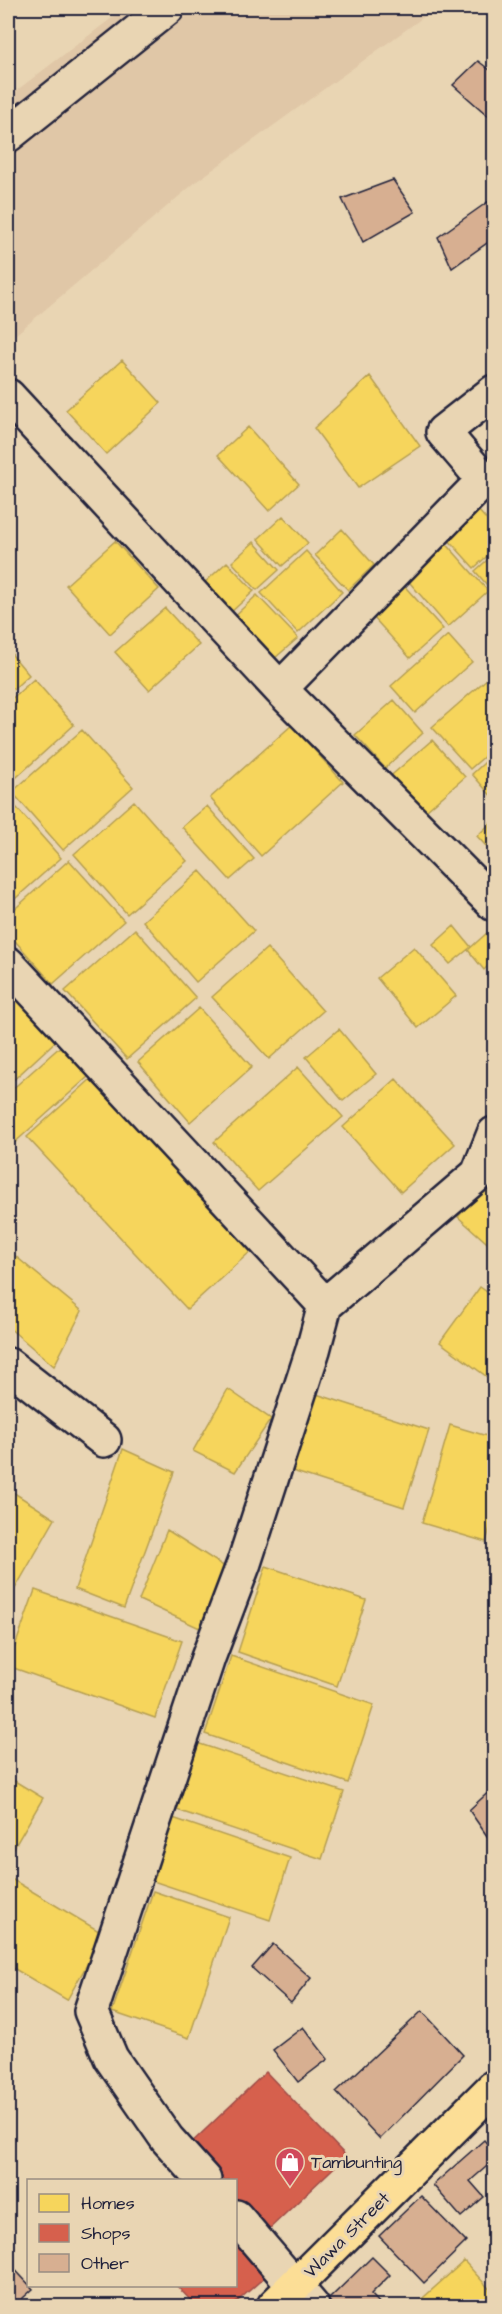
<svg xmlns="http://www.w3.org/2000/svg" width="502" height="2314" font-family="'Architects Daughter',sans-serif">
<rect width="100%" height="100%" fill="#e9d5b3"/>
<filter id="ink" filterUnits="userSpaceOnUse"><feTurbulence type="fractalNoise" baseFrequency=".0167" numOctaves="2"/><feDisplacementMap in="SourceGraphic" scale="12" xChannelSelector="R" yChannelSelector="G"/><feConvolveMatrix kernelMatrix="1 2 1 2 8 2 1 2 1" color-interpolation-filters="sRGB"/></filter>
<g filter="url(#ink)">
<!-- built -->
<path fill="#e0c7a7" d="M125 8H436L197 181 8 341V97Z"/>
<!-- homes -->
<path fill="#f6d55c" stroke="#b69f52" stroke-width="1.5" d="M122 360 161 403 106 454 66 410Z
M370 376 420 446 358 488 314 428Z
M248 427 299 484 269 511 218 455Z
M478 510 494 528V550L474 568 446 537Z
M283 516 308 543 282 566 258 539Z
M342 529 374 565 348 590 315 555Z
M443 540 488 591 448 627 404 576Z
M115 541 159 589 110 634 66 585Z
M254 542 279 570 257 590 232 562Z
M306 551 342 592 298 633 261 593Z
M494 554V593L475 571Z
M227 562 254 591 229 614 202 585Z
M398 579 443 629 410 658 365 608Z
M257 595 298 638 267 665 228 622Z
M165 608 199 645 149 690 115 652Z
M448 635 472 662 415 713 391 686Z
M8 650 29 675 8 694Z
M488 678 494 685V748L470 769 432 727Z
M34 679 74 725 8 785V702Z
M394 700 423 733 385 768 355 735Z
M292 725 343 782 261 856 210 798Z
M82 730 133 787 63 850 12 792Z
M432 740 465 777 419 817 386 780Z
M494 754V799L472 774Z
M8 798 61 858 8 905Z
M134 801 187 861 127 914 74 854Z
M207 806 254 859 230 880 182 827Z
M494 820V855L477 836Z
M69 860 124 921 53 984 8 933V915Z
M200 871 254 931 196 982 143 921Z
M454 926 471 947 450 964 433 945Z
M135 929 196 998 127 1059 65 991Z
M488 932 494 939V960L484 970 468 950Z
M414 947 456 996 418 1028 377 978Z
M267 948 323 1011 269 1059 212 997Z
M8 978 60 1037 8 1085Z
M199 1008 252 1067 190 1122 138 1062Z
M339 1029 376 1074 343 1101 306 1057Z
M62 1045 89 1076 12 1145 8 1140V1093Z
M298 1067 343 1117 258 1191 214 1142Z
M91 1079 251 1251 187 1309 27 1137Z
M396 1079 455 1144 401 1192 343 1127Z
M494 1175V1249L458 1217Z
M8 1250 82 1311 54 1366 8 1327Z
M480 1287 494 1297V1382L440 1342Z
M228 1389 271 1419 235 1472 193 1451Z
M310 1392 429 1430 404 1507 286 1469Z
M450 1425 494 1438V1513L486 1542 422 1523Z
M123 1449 174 1472 124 1608 75 1589Z
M8 1489 55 1519 8 1601Z
M167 1530 233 1572 204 1630 139 1600Z
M266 1566 366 1600 337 1686 238 1652Z
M35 1590 182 1641 155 1718 8 1666Z
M231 1656 374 1705 348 1783 205 1734Z
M194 1742 344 1792 322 1859 171 1808Z
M8 1777 43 1798 8 1858Z
M167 1816 290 1858 270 1920 147 1879Z
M8 1877 104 1934 67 2000 8 1965Z
M153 1891 229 1917 189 2038 112 2012Z
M464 2261 494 2294V2306H414Z"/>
<!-- shops -->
<path fill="#d6604d" stroke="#a04d48" stroke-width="1.5" d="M266 2072 346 2156 266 2232 236 2200V2180H217L186 2148Z
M236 2240 267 2275 232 2306H196L177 2286H236Z"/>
<!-- building -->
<path fill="#d7af91" stroke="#22223b" stroke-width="1.5" d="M478 61 494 73V121L453 85Z
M393 180 415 212 363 242 342 199Z
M489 201 494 210V238L452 268 438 237Z
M494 1787V1846L469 1810Z
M273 1944 311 1978 291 2003 252 1968Z
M422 2011 463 2055 380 2139 336 2092Z
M303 2027 328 2059 298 2082 273 2050Z
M484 2140 494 2152V2160L470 2181 484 2197 461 2217 433 2185Z
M421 2196 466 2242 424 2283 379 2236Z
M372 2257 390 2275 371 2294 382 2306H334L328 2300Z
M8 2262 33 2289 14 2306H8Z"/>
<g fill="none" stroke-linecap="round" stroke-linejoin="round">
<!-- minor casing -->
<g stroke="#22223b" stroke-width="38">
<path id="minor" d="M8 135 167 8
M8 396 280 689 494 904
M280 689 484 480 443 432 494 392
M8 964 325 1305
M8 1365 104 1440
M204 2180 167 2139 111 2058 91 2011 208 1658 244 1563 313 1350 325 1305 478 1174 494 1134
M236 2217 312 2306"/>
</g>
<!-- major casing -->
<g stroke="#22223b" stroke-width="38">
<path id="major" d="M274 2306 494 2087"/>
</g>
<!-- minor -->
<use href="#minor" stroke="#e9d5b3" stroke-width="33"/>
<!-- major -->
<use href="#major" stroke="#fcde96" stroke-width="33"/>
</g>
</g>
<!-- icons -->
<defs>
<g id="shop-pin" transform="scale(1.5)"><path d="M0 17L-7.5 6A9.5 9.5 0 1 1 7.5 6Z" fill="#d1495b" stroke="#e9d5b3"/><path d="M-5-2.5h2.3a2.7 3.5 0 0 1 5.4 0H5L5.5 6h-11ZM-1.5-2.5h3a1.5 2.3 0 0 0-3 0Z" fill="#fff"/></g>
</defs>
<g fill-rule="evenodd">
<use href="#shop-pin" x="290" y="2162"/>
</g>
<g text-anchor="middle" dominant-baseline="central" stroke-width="6" stroke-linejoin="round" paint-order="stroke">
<!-- poi labels -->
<g font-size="18" fill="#22223b" stroke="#e9d5b3" text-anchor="start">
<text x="311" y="2162">Tambunting</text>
</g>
<!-- street labels -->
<g font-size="18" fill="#22223b" stroke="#e9d5b3">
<text transform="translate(347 2235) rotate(-45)">Wawa Street</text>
</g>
</g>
<!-- margin -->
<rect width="502" height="2314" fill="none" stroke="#e9d5b3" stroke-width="30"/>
<rect x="15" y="15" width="472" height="2284" fill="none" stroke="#22223b" stroke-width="2" filter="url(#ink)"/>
<!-- legend -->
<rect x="27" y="2179" width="210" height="108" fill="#e9d5b3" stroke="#998d83" stroke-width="1.5"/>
<rect x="39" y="2194" width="30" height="18" fill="#f6d55c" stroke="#998d83" stroke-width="1.5"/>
<text x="81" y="2209" font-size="18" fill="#22223b">Homes</text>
<rect x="39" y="2224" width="30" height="18" fill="#d6604d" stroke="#998d83" stroke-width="1.5"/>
<text x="81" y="2239" font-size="18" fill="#22223b">Shops</text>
<rect x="39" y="2254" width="30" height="18" fill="#d7af91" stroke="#998d83" stroke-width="1.5"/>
<text x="81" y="2269" font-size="18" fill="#22223b">Other</text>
</svg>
